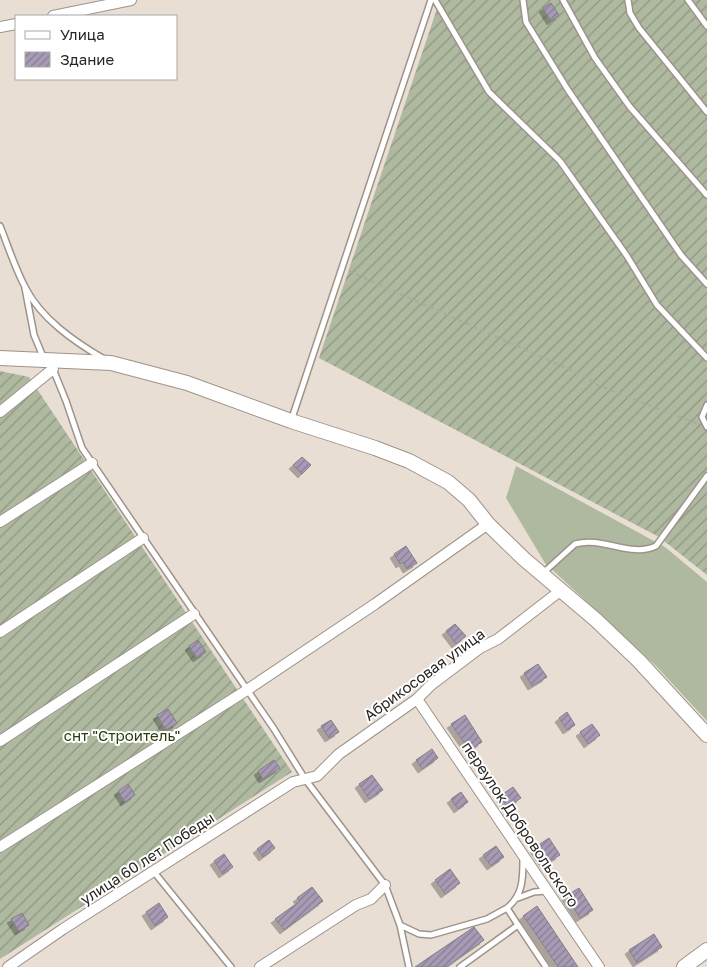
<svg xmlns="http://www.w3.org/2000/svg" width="707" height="967" font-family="'Golos Text',sans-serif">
<defs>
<pattern id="garden-furrows" width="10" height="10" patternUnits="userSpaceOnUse" patternTransform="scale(1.25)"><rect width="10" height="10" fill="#aeb9a0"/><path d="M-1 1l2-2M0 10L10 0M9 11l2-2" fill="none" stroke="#8e9682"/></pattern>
<pattern id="building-hatch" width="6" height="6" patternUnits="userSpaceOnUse" patternTransform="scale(1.25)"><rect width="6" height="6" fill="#a79ab5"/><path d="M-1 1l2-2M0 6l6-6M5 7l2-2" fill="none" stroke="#887d93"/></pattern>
<filter id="shadow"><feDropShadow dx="-4" dy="4" stdDeviation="0" flood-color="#0004"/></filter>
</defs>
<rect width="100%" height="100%" fill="#e9ded4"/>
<!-- grass -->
<path fill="#aeb9a0" d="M516 466 665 547 707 582V721L657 667 545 563 506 498Z"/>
<!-- garden -->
<path fill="url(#garden-furrows)" d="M440 0H707V575L659 537 319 358Z
M0 371 29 377 292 772 0 959Z"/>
<!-- building -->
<path fill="url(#building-hatch)" stroke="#837d89" filter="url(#shadow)" d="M551 3 559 15 551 21 543 8Z
M302 457 311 465 302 474 293 465Z
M406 546 417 563 407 569 403 562 400 564 394 554Z
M455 624 466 636 456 644 446 631Z
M198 640 206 652 197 658 189 646Z
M538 664 547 677 532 686 524 673Z
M168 709 177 723 166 730 157 715Z
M567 712 575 725 567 730 559 718Z
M465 715 482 742 469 750 451 724Z
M331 720 339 732 329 738 321 726Z
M592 724 600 735 588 744 580 732Z
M432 749 438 758 422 769 416 760Z
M274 760 280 768 263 779 258 771Z
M372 775 383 790 369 799 359 784Z
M128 784 135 795 125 802 118 791Z
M513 787 521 798 507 807 500 796Z
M461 792 468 802 458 809 451 799Z
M549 838 560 855 545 864 534 848Z
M269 840 275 848 263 857 257 849Z
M496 846 504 857 491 866 483 855Z
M224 854 233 867 223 874 214 861Z
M450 869 460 883 445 894 435 880Z
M312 887 323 901 284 930 275 919 300 901 297 898Z
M579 888 593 910 580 918 566 896Z
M159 903 168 917 155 926 146 912Z
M537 906 578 967H558L531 927 523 916Z
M22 913 29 925 19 931 11 919Z
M474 927 484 940 446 967H415Z
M654 934 662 947 637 963 629 950Z"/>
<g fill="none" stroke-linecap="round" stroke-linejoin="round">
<!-- lane casing -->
<g stroke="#9e938a" stroke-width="8">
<path id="lane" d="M435 0 489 92 560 161 627 256 657 305 707 358
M523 0 526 22 568 90 681 255 707 284
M563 0 595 58 630 107 707 195
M628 0 630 13 639 28 707 112
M688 0 707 26
M0 226C8 246 15 268 25 287 41 319 75 342 104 359
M25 288 34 335 44 359
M53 369 66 401 82 448 274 729 305 779 385 885 400 925 409 967
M707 405 702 417 707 427
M291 421 431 0
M542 574 575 544C603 536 630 558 656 546L707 476
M154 872 231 967
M518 898 534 892 546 891
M400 925 419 934 431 935 487 919 507 908
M518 925 507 908C523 895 523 879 523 859
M460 967 518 925 546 967"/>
</g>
<!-- street casing -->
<g stroke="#9e938a" stroke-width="12">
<path id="street" d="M53 16 131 0
M0 27 16 24
M0 412 53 369
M0 522 92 463
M0 632 143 538
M417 699 599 967
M0 741 194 614
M0 847 247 690 375 604 488 524
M8 967 63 929 293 782 317 776 339 754 417 699 431 685 480 648 498 639 560 591
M260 967 356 905 371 899 385 885"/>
</g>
<!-- secondary casing -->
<g stroke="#9e938a" stroke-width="16">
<path id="secondary" d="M0 358 111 363 187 383 291 421 375 448 409 461 448 482 469 500 488 524 524 559 596 620 639 661 707 735
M684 967 707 950"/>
</g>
<!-- path -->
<path stroke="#b0a69f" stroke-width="2" stroke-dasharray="4 4" stroke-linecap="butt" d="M349 271 584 376 597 385 698 424"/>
<!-- lane -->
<use href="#lane" stroke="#fff" stroke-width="5"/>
<!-- street -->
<use href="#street" stroke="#fff" stroke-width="10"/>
<!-- secondary -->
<use href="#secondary" stroke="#fff" stroke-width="14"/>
</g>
<g text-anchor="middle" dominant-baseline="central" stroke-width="4" stroke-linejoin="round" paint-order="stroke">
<!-- street labels -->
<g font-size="15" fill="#2a2522" stroke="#fff">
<text transform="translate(424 674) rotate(-36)">Абрикосовая улица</text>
<text transform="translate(521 824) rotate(56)">переулок Добровольского</text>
<text transform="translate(147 858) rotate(-33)">улица 60 лет Победы</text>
</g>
<!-- park labels -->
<g font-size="15" fill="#2c3c0d" stroke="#fff">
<text x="122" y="735">снт "Строитель"</text>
</g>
</g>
<!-- legend -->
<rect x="15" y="15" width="162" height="65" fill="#ffffff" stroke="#aaa8a7"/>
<rect x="25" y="31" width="25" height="8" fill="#ffffff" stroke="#aaa8a7"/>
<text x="60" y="40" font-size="15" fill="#2a2522">Улица</text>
<rect x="25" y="52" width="25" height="15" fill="url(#building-hatch)" stroke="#aaa8a7"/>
<text x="60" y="65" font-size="15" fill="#2a2522">Здание</text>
</svg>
